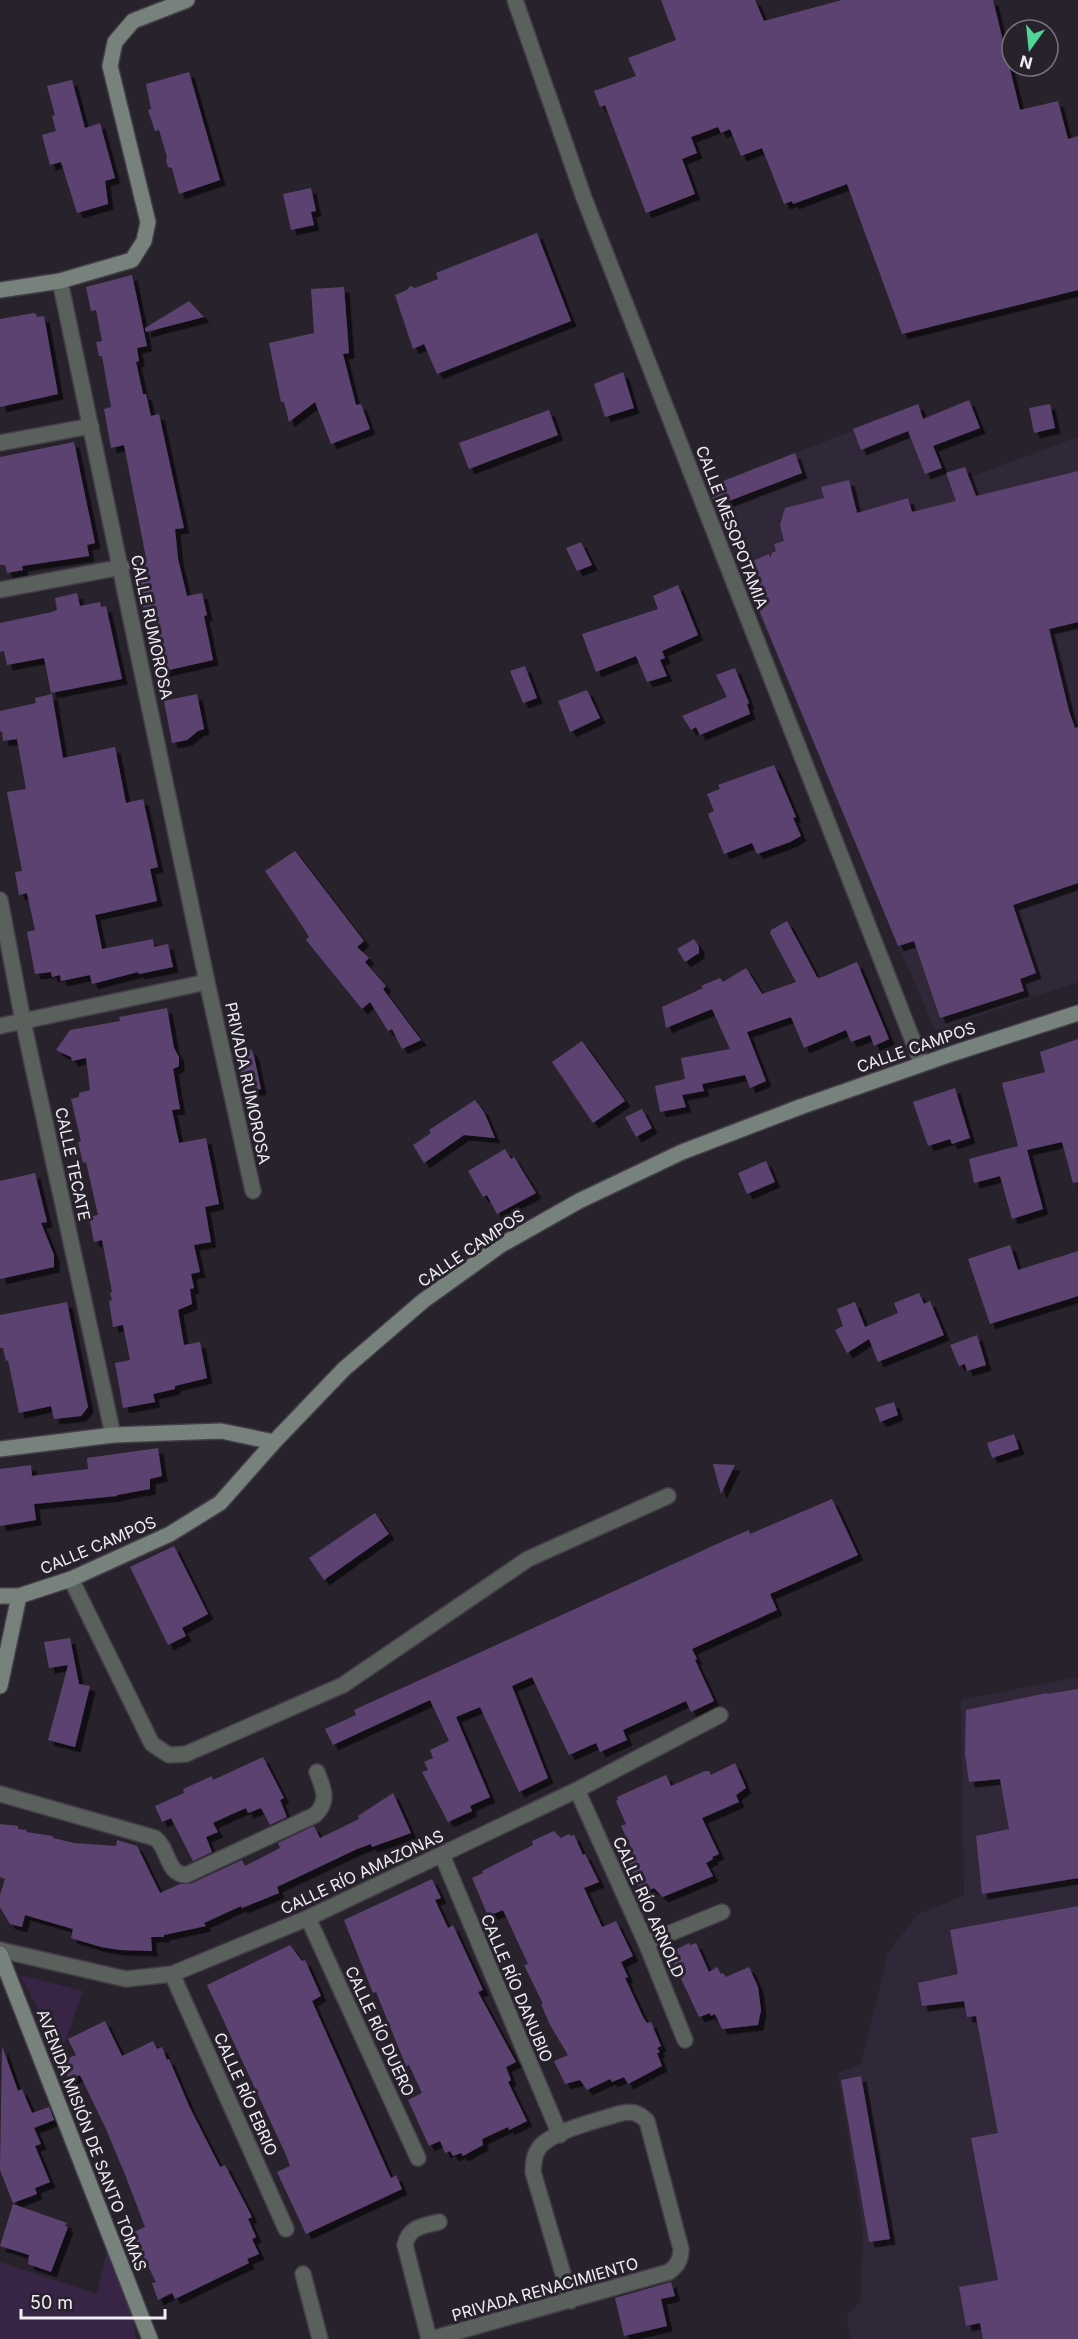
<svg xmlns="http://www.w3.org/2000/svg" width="1078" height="2339" font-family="Inter,sans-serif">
<defs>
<filter id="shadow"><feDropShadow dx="5.5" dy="5.5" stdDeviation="0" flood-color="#0009"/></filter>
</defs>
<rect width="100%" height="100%" fill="#28222d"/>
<!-- built -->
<path fill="#302738" d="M919 405 949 485 1078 437V982L935 1031 706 488Z
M1078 1677V2339H850L847 2316 860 2302 863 2229 838 2073 861 2064 888 1953 917 1915 964 1895 961 1700Z"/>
<!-- green -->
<path fill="#382546" d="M20 1975 83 1991 61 2053Z
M108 2246 131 2304 136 2339H0V2262L97 2294Z"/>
<!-- building -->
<path fill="#5c436f" filter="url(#shadow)" d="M661 0H755L764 21 842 0H993L1020 110 1058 101 1068 139 1078 136V290L902 334 847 184 793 204 792 201 784 204 762 148 741 156 730 129 721 133 718 127 691 137 697 153 682 159 695 194 646 213 605 105 600 107 594 91 636 76 628 58 676 40Z
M189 72 220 180 179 194 172 168 168 167 166 161 167 157 159 130 155 131 148 110 151 109 146 84Z
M72 80 85 128 100 123 115 178 105 181 108 204 77 213 61 162 50 165 42 135 56 131 52 116 55 115 47 86Z
M311 188 316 211 311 212 314 225 291 230 283 194Z
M537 233 571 321 437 374 424 344 413 349 395 295 407 290 410 286 415 288 438 279 436 273Z
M132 275 147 346 137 348 139 361 136 362 143 394H146L151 416 159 414 178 501 184 528 175 529 178 559 187 596 202 593 207 615 204 616 213 660 156 673 134 560 146 558 124 445 111 448 104 409 111 407 102 356H99L96 342 102 341 96 310 91 311 86 287Z
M344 287 349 353 343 354 356 405 361 404 370 429 331 444 315 402 289 422 284 402H281L269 343 314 333 311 289Z
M189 301 204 317 146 332 145 328Z
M34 313 36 314 37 317 44 316 58 394 0 407V319Z
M623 372 634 408 605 417 594 384Z
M969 400 980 428 933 446 942 468 925 474 908 431 861 450 853 429 918 404 923 419Z
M1050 404 1055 428 1034 433 1029 408Z
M549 410 558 435 469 469 459 443Z
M74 442 95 543 87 545 89 556 22 566 23 570 7 573 5 565H0V457Z
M795 453 802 473 716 506 708 487Z
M965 467 976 496 1078 471V622L1049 629 1069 711 1075 728 1078 727V883L1013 905 1036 973 1020 979 1024 991 940 1018 914 941 898 946 741 566 769 554 770 558 772 553 776 551 774 544 784 541 780 525 785 508 824 498 821 487 849 480 857 513 908 498 912 512 956 501 946 473Z
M581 542 592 565 577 571 566 548Z
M678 585 698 635 662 651 665 658 660 660 667 676 647 682 636 656 596 672 582 634 658 609 653 596Z
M77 593 80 606 100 602 101 607 106 606 122 679 51 693 44 658 7 665 4 651 0 652V623L52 612 57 610 55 598Z
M525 666 537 698 523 703 510 671Z
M735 668 749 703 747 704 750 714 700 735 696 727 691 730 682 716 727 697 716 675Z
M587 690 600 718 570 732 558 701Z
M52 694 63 758 115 747 126 803 143 799 158 867 150 869 157 901 95 915 102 949 153 939 154 947 168 944 173 967 139 974 138 972 92 984 90 975 61 981 60 975 52 977 51 972 35 974 27 932 35 930 27 893 19 895 15 872 22 871 7 792 26 789 17 739 3 741 2 731 0 732V711L36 703 35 698Z
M197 694 204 729 198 731 187 740 172 743 164 701Z
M774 765 796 817 793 818 801 836 790 842 757 854 752 843 724 854 708 814 714 811 707 794 720 789 718 785Z
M295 851 364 941 357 947 369 958 365 962 386 986 383 989 421 1040 402 1049 392 1029 388 1031 370 1002 362 1009 306 940 309 937 303 927 265 871Z
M787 921 817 977 820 978 857 962 889 1039 874 1046 870 1035 851 1042 846 1030 804 1048 791 1017 747 1032 766 1081 750 1088 745 1075 702 1084 704 1091 682 1095 686 1107 660 1112 655 1086 685 1079 681 1058 730 1049 712 1009 666 1028 662 1007 703 988 701 986 720 978 723 982 746 968 762 994 796 982 770 933 771 930Z
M694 939 699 947V953L685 962 677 949Z
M167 1008 174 1048 179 1057V1066L173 1069 180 1109 172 1110 179 1143 206 1138 219 1204 205 1207 211 1242 194 1245 200 1272 191 1274 194 1288 190 1289 192 1304 178 1310 184 1345 200 1342 207 1378 175 1386V1389L153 1394 155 1402 123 1408 115 1363 130 1360 123 1325 113 1327 109 1301 112 1300 110 1293 112 1292 102 1240 94 1242 89 1217 98 1215 86 1162 83 1163 78 1142 81 1141 71 1099 79 1097V1093L90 1090 86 1058 72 1061 71 1057 56 1050 70 1030 120 1021 119 1017Z
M1078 1039V1182L1073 1183 1062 1142 1027 1150 1043 1209 1012 1219 1000 1176 974 1183 969 1159 1018 1146 1002 1083 1045 1072 1040 1052Z
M582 1041 625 1101 593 1123 552 1062Z
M251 1049 254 1056 261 1089 244 1093 236 1051Z
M955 1088 970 1138 952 1144 950 1139 928 1146 913 1102Z
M475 1100 484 1112 495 1138 464 1135 424 1163 413 1145 431 1133 429 1130Z
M642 1109 652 1128 636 1137 625 1117Z
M505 1149 511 1159 514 1157 536 1193 497 1214 487 1195 483 1197 468 1171Z
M766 1161 775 1182 747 1194 738 1173Z
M35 1173 47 1222 41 1223 54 1255V1267L0 1279V1181Z
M1010 1245 1018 1270 1078 1251V1296L990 1324 968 1259Z
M919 1293 924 1304 930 1301 944 1335 878 1362 869 1339 847 1353 835 1330 843 1326 837 1309 855 1302 865 1327 898 1313 894 1303Z
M67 1302 88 1407 81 1416 54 1419 51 1406 19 1413 8 1360 6 1361 3 1348H0V1315Z
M977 1335 986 1365 967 1371 965 1364 959 1366 950 1345Z
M894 1402 898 1415 880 1422 875 1408Z
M1014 1434 1019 1449 992 1458 987 1443Z
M158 1448 162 1476 150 1479V1489L117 1495V1496L34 1504 36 1520 0 1526V1469L31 1465 32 1476 88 1469 87 1458Z
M713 1464 735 1465 721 1494Z
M832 1499 858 1555 770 1594 777 1610 692 1649 697 1659 695 1660 714 1701 691 1712 686 1701 623 1730 627 1740 600 1752 596 1743 569 1755 532 1677 512 1686 548 1778 519 1792 480 1707 456 1717 490 1797 470 1806 472 1811 448 1822 422 1772 428 1770 424 1762 433 1758 430 1750 449 1741 430 1700 333 1745 325 1729 356 1715 354 1710 728 1539 749 1530 750 1534Z
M375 1513 389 1534 324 1580 309 1558Z
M174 1546 208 1614 182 1628 186 1636 168 1645 130 1567Z
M70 1638 79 1684 90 1686 75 1747 48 1740 68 1665 49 1668 44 1642Z
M1078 1689V1878L982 1894 976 1836 1009 1829 1000 1779 969 1782 965 1754 966 1710 1047 1693V1694Z
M263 1757 284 1798 280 1800 287 1817 270 1825 261 1808 248 1813 246 1808 230 1815 213 1823 218 1832 206 1837 212 1852 193 1861 171 1818 162 1822 155 1806 184 1793 183 1789 212 1776 213 1780Z
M735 1763 746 1788 736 1795 739 1802 702 1818 719 1854 712 1857 713 1859 706 1863 713 1876 663 1897 654 1888 641 1894 625 1854 632 1850 621 1826 626 1824 616 1801 618 1800 617 1797 666 1775 671 1786 705 1771H709L711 1775Z
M393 1793 411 1833 372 1847 371 1844 357 1849 277 1887 279 1893 242 1908 241 1906 204 1923 206 1926 164 1935V1937H151L152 1951 120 1950 101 1947 71 1938 73 1929 25 1915 22 1927 10 1924 0 1907V1895L5 1879 0 1877V1824L18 1826V1829L27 1830 26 1832 53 1836V1838L74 1843 116 1846 117 1840 137 1846 160 1893 180 1884H190L242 1860 245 1866 280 1848 278 1843 314 1826 320 1838 359 1819 358 1816Z
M554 1831 561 1838 569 1834 571 1836 574 1835 583 1855 585 1854 599 1882 584 1888 602 1927 616 1921 633 1956 621 1962 628 1977 625 1978 644 2019 647 2023 651 2022 661 2046 657 2048 660 2052 657 2053 662 2066 628 2084 624 2077 612 2082 610 2079 587 2090 580 2080 565 2084 554 2061 568 2055 550 2025 541 2004H543L524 1965 528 1964 503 1910 488 1916 472 1878 483 1873 482 1871 533 1845 532 1841Z
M432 1879 441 1898 435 1900 448 1928 453 1925 483 1990 478 1992 516 2062 506 2067 511 2080 508 2082 527 2121 509 2130 508 2127 482 2139 483 2145 463 2156 461 2153 453 2156 450 2151 445 2153 440 2141 429 2146 408 2100 422 2093 409 2065 406 2066 376 1992 373 1993 344 1920Z
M1078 1906V2339H983L980 2323 966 2326 959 2287 998 2280 971 2138 998 2133 976 2016 967 2017 964 2001 922 2006 918 1983 958 1974 950 1930Z
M689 1943 690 1945 696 1943 709 1972 717 1967 721 1974 723 1973 726 1977 749 1967 758 1987 761 2010 758 2025 722 2029 715 2014 711 2016 710 2013 699 2017 669 1953Z
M290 1945 302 1961 305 1960 321 1996 312 2001 390 2176 391 2178 396 2175 402 2189 306 2234 277 2172 290 2166 286 2155 207 1985Z
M105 2021 122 2056 153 2041 157 2049 162 2047 167 2060 169 2059 190 2108 220 2167 225 2165 252 2217 248 2219 256 2237 252 2239 259 2254 247 2259 249 2263 175 2299 172 2293 158 2300 152 2283 156 2282 142 2254H139L131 2233 145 2227 126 2177 106 2129 80 2075 69 2080 61 2061 76 2055 68 2039Z
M2 2046 18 2091 22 2089 32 2113 49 2107 54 2120 34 2128 41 2144 35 2146 50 2182 35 2188 37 2194 13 2203 0 2170Z
M861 2076 890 2239 869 2242 841 2080Z
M13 2204 67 2223 65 2226 68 2227 51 2272 28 2264 29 2255 0 2246Z
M671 2282 675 2296 661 2299 667 2326 624 2336 615 2298Z"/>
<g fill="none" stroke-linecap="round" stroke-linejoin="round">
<!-- street casing -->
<g stroke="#443e49" stroke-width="18">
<path id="street" d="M515 0 584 198 922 1064
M60 281 207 982 253 1191
M0 443 91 426
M0 590 122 567
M0 900 23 1021 113 1435
M0 1026 207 982
M71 1579 152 1744 169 1755 186 1754 343 1685 528 1559 668 1496
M577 1790 646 1943 685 2040
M0 1794 155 1838C169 1848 166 1874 186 1875L315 1815C330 1801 323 1788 317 1772
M442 1855 560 2135
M308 1918 418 2158
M646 1943 722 1912
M0 1950 126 1979 172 1974 308 1918 577 1790 720 1715
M172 1974 286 2229
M303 2274 320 2339
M429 2339 405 2245C409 2227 422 2226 439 2222
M431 2339 669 2272C677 2266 681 2260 681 2249L647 2121C637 2111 630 2111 618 2114 597 2121 551 2131 539 2148 533 2156 534 2163 533 2172L571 2301"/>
</g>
<!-- secondary casing -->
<g stroke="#443e49" stroke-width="18">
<path id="secondary" d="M0 290 60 281 132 260 144 241 148 222 110 66 115 42 133 21 187 0
M0 1449 113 1435 221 1431 274 1442
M0 1596H19L71 1579 170 1534 220 1503 274 1442 344 1369 423 1301 501 1245 579 1201 682 1152 800 1107 954 1053 1078 1013
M0 1686 19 1596
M0 1954 150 2339"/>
</g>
<!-- street -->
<use href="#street" stroke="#5a605c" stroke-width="15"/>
<!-- secondary -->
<use href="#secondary" stroke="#78827c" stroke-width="15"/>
</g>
<g text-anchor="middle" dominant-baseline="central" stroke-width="6" stroke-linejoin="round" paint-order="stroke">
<!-- street labels -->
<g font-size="16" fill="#f1edf5" stroke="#28222d">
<text transform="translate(732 527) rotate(69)">CALLE MESOPOTAMIA</text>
<text transform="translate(152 627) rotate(78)">CALLE RUMOROSA</text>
<text transform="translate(916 1047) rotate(-19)">CALLE CAMPOS</text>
<text transform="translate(248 1083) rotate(78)">PRIVADA RUMOROSA</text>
<text transform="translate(73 1164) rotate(78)">CALLE TECATE</text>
<text transform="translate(471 1248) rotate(-34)">CALLE CAMPOS</text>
<text transform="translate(98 1545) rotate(-23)">CALLE CAMPOS</text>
<text transform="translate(362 1872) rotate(-25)">CALLE RÍO AMAZONAS</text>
<text transform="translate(649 1907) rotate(66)">CALLE RÍO ARNOLD</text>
<text transform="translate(517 1988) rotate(67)">CALLE RÍO DANUBIO</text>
<text transform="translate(380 2031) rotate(65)">CALLE RÍO DUERO</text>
<text transform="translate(246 2094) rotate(66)">CALLE RÍO EBRIO</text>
<text transform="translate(92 2140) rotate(69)">AVENIDA MISIÓN DE SANTO TOMAS</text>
<text transform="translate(545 2289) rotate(-16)">PRIVADA RENACIMIENTO</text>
</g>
</g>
<!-- north arrow -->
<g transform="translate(1030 48) rotate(195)"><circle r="28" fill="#28222d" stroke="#78737d" stroke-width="1.5"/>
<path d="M0-4.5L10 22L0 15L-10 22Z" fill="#52d397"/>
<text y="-9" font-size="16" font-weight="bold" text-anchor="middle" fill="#f1edf5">N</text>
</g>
<!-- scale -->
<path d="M21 2309v9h144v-9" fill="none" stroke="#f1edf5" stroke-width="3"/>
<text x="30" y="2309" font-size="18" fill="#f1edf5" stroke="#28222d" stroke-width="4.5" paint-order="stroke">50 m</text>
</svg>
